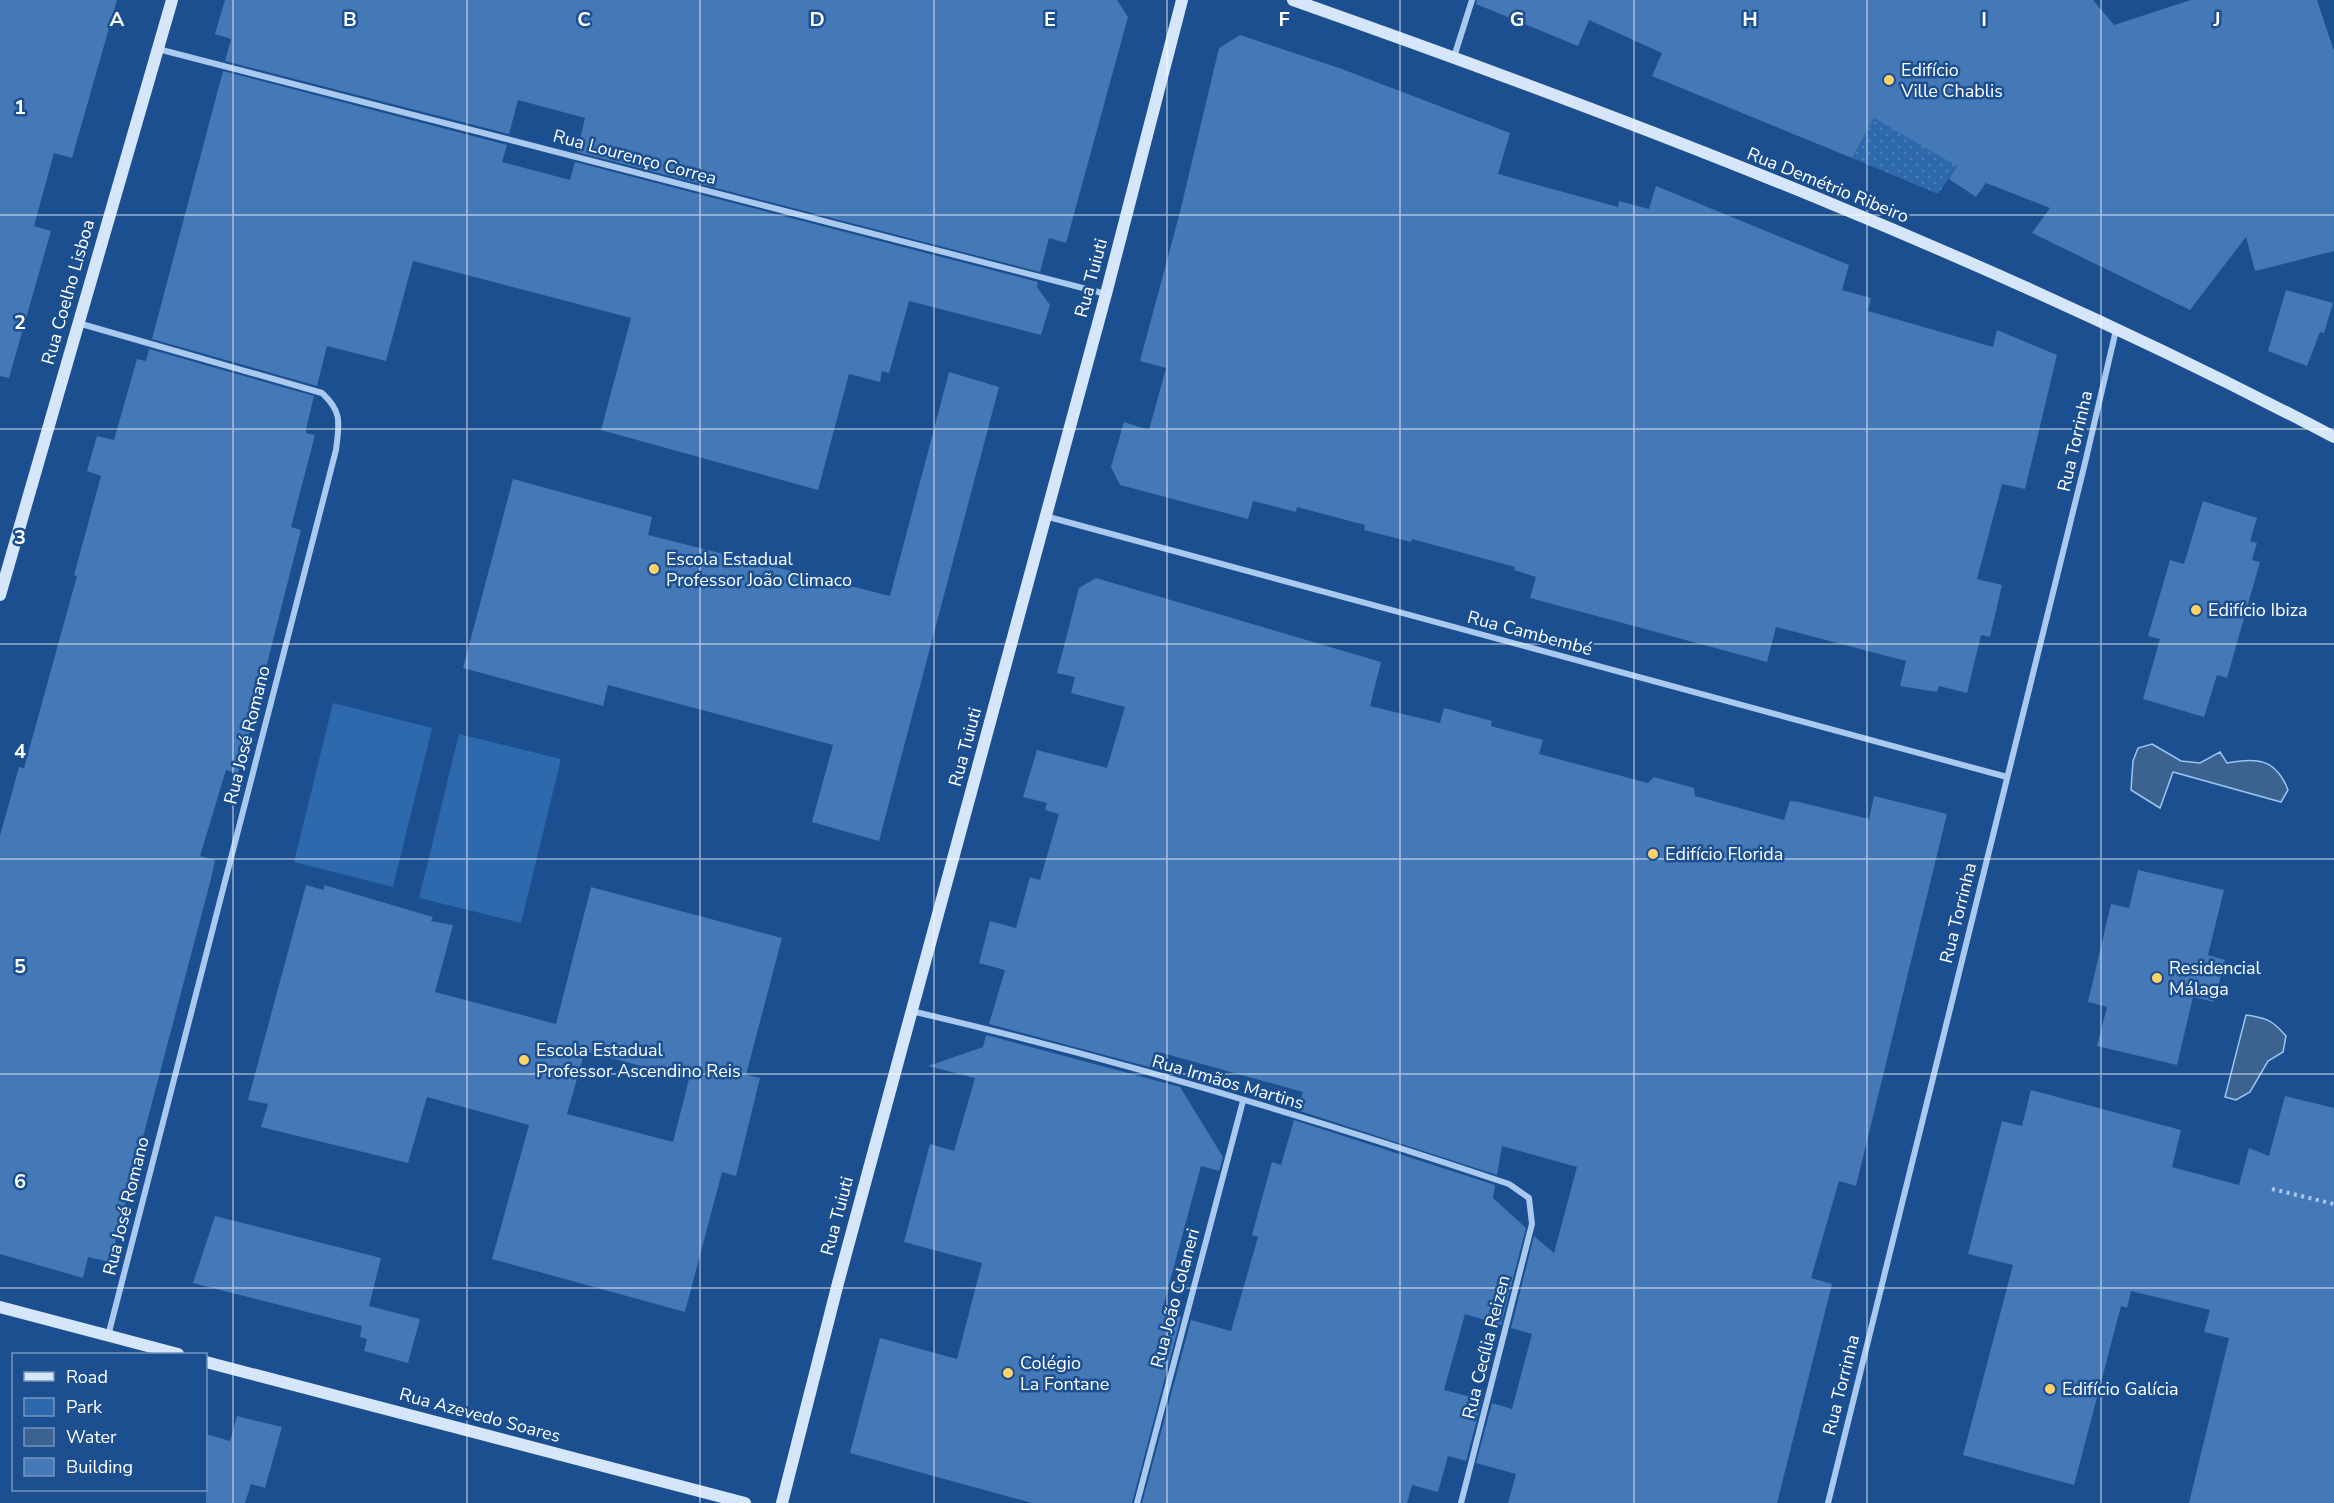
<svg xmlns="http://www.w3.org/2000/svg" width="2334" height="1503" font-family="'Nunito Sans',sans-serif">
<defs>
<pattern id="garden-dots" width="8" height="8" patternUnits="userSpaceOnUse" patternTransform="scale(1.5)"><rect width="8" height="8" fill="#2e69ad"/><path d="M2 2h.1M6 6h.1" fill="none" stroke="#4d80b9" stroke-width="1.8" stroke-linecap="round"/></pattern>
</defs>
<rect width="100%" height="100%" fill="#1b4f8f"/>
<!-- park -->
<path fill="#2e69ad" d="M333 703 432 728 393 887 294 862Z
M459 734 561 759 521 923 419 898Z"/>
<!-- garden -->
<path fill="url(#garden-dots)" d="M1874 118 1936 153 1972 145 1938 194 1852 158Z"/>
<!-- water -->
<path fill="#3c6290" stroke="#9cc4f0" stroke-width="1.5" d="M2152 744 2181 761 2200 763 2220 752 2227 763C2257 757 2276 759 2288 790L2281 802 2173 772 2160 808 2131 790 2133 761 2138 748Z
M2246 1015C2267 1018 2272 1020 2286 1036L2283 1052 2268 1061 2250 1092 2236 1100 2225 1097Z"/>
<!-- building -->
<path fill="#4478b7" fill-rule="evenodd" d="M0 0H117L72 158 54 153 34 226 51 231 9 378 0 376Z
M225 0H1117L1128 17 1066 243 1049 238 1040 272 577 152 585 118 518 100 509 134 225 61 231 39 215 34Z
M1477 0H2093L2114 25 2191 0H2317L2334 51V251L2255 271 2246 237 2190 310 2032 233 2050 208 1986 183 1976 197 1949 179 1957 166 1874 118 1852 158 1652 76 1662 53 1589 20 1578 46 1476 4Z
M1240 35 1342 69 1510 133 1498 174 1618 207 1619 201 1649 209 1656 186 1849 265 1842 290 1871 298 1868 311 1993 347 1997 330 2057 355 2025 489 2002 484 1977 579 2002 585 1990 637 1981 635 1967 693 1939 686 1937 692 1900 686 1906 661 1776 627 1767 662 1530 598 1536 577 1514 570 1515 567 1412 539 1411 542 1364 530 1365 525 1297 507 1296 512 1253 501 1248 519 1120 485 1111 467 1124 422 1149 430 1166 368 1140 361 1180 212 1219 48Z
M223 71 507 145 502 162 570 180 575 162 1038 282 1037 287 1050 305 1041 335 909 301 889 373 882 371 880 382 849 374 818 490 601 430 631 318 413 261 386 361 327 346 317 386 152 339Z
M2286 290 2333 303 2324 333 2320 332 2307 366 2268 351Z
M149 349 314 396 306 429V433L315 435 291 527 301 530 252 723 238 773 226 770 200 856 215 860 211 879 110 1262 88 1257 83 1278 0 1254V836L19 767 24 768 77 576 74 575 101 476 87 471 97 436 114 440 137 359 146 361Z
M949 372 999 387 879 841 812 822 833 745 608 685 603 706 463 668 513 479 652 517 648 535 890 596Z
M2203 501 2257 518 2250 541 2257 543 2252 560 2260 562 2227 678 2217 675 2204 717 2143 699 2160 639 2148 636 2170 560 2184 564Z
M1096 578 1381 662 1370 706 1440 723 1444 708 1492 721 1491 726 1543 740 1539 754 1648 783 1654 777 1694 788 1695 796 1784 820 1790 801 1799 802 1869 819 1874 796 1947 814 1856 1186 1839 1181 1811 1278 1832 1284 1777 1503H1508L1516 1474 1476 1463 1492 1403 1512 1409 1532 1334 1511 1328 1534 1236 1554 1253 1577 1167 1502 1146 1497 1175 1297 1110 1303 1092 1159 1052 1172 1073 989 1024 1005 970 979 963 990 921 1016 928 1030 877 1040 880 1059 814 1045 810 1047 803 1023 797 1037 750 1107 768 1125 707 1071 693 1075 677 1057 673 1079 588Z
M2138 870 2224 890 2208 955 2225 960 2214 1002 2193 997 2177 1065 2097 1046 2107 1007 2088 1002 2111 904 2129 908Z
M306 885 324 890V885L433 917 431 921 453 925 435 992 556 1024 591 887 782 938 746 1075 760 1078 736 1176 722 1172 685 1312 492 1259 529 1125 427 1097 408 1163 261 1127 268 1104 248 1100ZM585 1051 689 1079 673 1142 567 1114Z
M986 1035 1180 1087 1223 1157 1219 1171 1201 1166 1162 1311 1181 1317 1132 1503H1032L850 1453 880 1338 957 1359 982 1263 904 1242 930 1144 954 1151 975 1078 928 1066 983 1047Z
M2031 1090 2181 1130 2172 1167 2239 1185 2249 1148 2269 1156 2285 1096 2334 1108V1503H2189L2229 1338 2204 1332 2210 1310 2131 1291 2127 1308 2121 1306 2074 1485 1963 1455 2013 1265 1968 1254 2002 1121 2022 1126Z
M1294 1120 1495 1185 1493 1198 1526 1228 1501 1325 1465 1314 1444 1390 1482 1400 1466 1461 1448 1456 1438 1492 1412 1485 1407 1503H1142L1191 1320 1231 1331 1258 1237 1252 1235 1272 1162 1281 1165Z
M215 1216 381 1258 369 1306 420 1319 408 1363 364 1351 367 1339 360 1337 362 1326 193 1283Z
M237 1416 282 1427 265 1488 251 1484 245 1503H206V1434L230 1441Z"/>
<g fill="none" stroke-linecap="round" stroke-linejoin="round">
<!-- path -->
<path stroke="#a9c9ee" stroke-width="4" stroke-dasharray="3 4.5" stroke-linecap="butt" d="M2272 1189 2334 1204"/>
<!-- street -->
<path stroke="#a9c9ee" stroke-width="6" d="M158 49 1106 294
M1454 57 1472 0
M78 323 322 393C343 412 339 424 336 450L108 1336
M1045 516 2007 777
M911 1011C1113 1058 1313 1118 1509 1184L1529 1198 1532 1224 1461 1503
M1137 1503 1243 1101
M1828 1503 2085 463 2116 330"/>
<!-- secondary -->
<path stroke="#d6e6fa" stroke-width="12" d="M1293 0C1648 125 2001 262 2334 437
M0 595 172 0
M0 1307 178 1354
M206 1362 745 1503
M782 1503 838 1283 1106 294 1182 0"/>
</g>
<!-- grid -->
<path fill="none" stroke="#fff" stroke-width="1.5" stroke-opacity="0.55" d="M233 0V1503M467 0V1503M700 0V1503M934 0V1503M1167 0V1503M1400 0V1503M1634 0V1503M1867 0V1503M2101 0V1503M0 215H2334M0 429H2334M0 644H2334M0 859H2334M0 1074H2334M0 1288H2334"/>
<!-- markers -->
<g fill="#ffd166" stroke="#1b4f8f" stroke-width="2">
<circle cx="1889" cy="80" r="6"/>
<circle cx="654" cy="569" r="6"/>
<circle cx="2196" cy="610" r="6"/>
<circle cx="1653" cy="854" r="6"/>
<circle cx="2157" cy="978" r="6"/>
<circle cx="524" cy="1060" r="6"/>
<circle cx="1008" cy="1373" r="6"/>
<circle cx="2050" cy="1389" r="6"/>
</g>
<g text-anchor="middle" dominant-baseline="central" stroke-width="5" stroke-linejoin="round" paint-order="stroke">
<!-- poi labels -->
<g font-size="18" fill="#fff" stroke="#1b4f8f" text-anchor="start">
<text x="1901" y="70">Edifício<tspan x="1901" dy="21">Ville Chablis</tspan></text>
<text x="666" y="559">Escola Estadual<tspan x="666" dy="21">Professor João Climaco</tspan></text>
<text x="2208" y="610">Edifício Ibiza</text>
<text x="1665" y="854">Edifício Florida</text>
<text x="2169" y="968">Residencial<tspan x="2169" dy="21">Málaga</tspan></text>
<text x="536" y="1050">Escola Estadual<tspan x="536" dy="21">Professor Ascendino Reis</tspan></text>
<text x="1020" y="1363">Colégio<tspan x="1020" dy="21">La Fontane</tspan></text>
<text x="2062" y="1389">Edifício Galícia</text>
</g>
<!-- street labels -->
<g font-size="18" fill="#fff" stroke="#1b4f8f">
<text transform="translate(635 157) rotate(15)">Rua Lourenço Correa</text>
<text transform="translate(1828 185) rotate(22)">Rua Demétrio Ribeiro</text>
<text transform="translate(1091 278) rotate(-75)">Rua Tuiuti</text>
<text transform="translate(68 292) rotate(-74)">Rua Coelho Lisboa</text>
<text transform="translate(2075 441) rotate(-77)">Rua Torrinha</text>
<text transform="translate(1530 633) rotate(15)">Rua Cambembé</text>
<text transform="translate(247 735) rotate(-76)">Rua José Romano</text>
<text transform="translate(965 747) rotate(-75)">Rua Tuiuti</text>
<text transform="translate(1958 913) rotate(-76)">Rua Torrinha</text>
<text transform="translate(1228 1082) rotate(16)">Rua Irmãos Martins</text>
<text transform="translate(126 1206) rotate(-76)">Rua José Romano</text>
<text transform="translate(837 1216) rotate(-75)">Rua Tuiuti</text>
<text transform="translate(1175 1298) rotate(-75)">Rua João Colaneri</text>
<text transform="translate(1486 1347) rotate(-76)">Rua Cecília Reizen</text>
<text transform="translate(1841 1385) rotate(-76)">Rua Torrinha</text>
<text transform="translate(480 1415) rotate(15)">Rua Azevedo Soares</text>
</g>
</g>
<g font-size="20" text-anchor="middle" font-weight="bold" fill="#fff" stroke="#1b4f8f" stroke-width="5" stroke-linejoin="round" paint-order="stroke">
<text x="117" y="26">A</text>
<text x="350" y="26">B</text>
<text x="584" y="26">C</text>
<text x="817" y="26">D</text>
<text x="1050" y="26">E</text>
<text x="1284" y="26">F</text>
<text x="1517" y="26">G</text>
<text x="1750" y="26">H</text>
<text x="1984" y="26">I</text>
<text x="2217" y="26">J</text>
<text x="20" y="114">1</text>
<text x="20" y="329">2</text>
<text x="20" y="544">3</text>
<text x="20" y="758">4</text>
<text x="20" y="973">5</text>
<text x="20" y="1188">6</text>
</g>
<!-- legend -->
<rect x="12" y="1353" width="195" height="138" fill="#1b4f8f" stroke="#7695bc" stroke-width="1.5"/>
<rect x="24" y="1372" width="30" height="9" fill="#d6e6fa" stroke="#7695bc" stroke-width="1.5"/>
<text x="66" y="1383" font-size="18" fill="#ffffff">Road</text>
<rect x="24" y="1398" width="30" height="18" fill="#2e69ad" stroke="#7695bc" stroke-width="1.5"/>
<text x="66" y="1413" font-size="18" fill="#ffffff">Park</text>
<rect x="24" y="1428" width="30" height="18" fill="#3c6290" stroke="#7695bc" stroke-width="1.5"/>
<text x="66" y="1443" font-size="18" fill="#ffffff">Water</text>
<rect x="24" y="1458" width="30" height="18" fill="#4478b7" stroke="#7695bc" stroke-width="1.5"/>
<text x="66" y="1473" font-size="18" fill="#ffffff">Building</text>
</svg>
